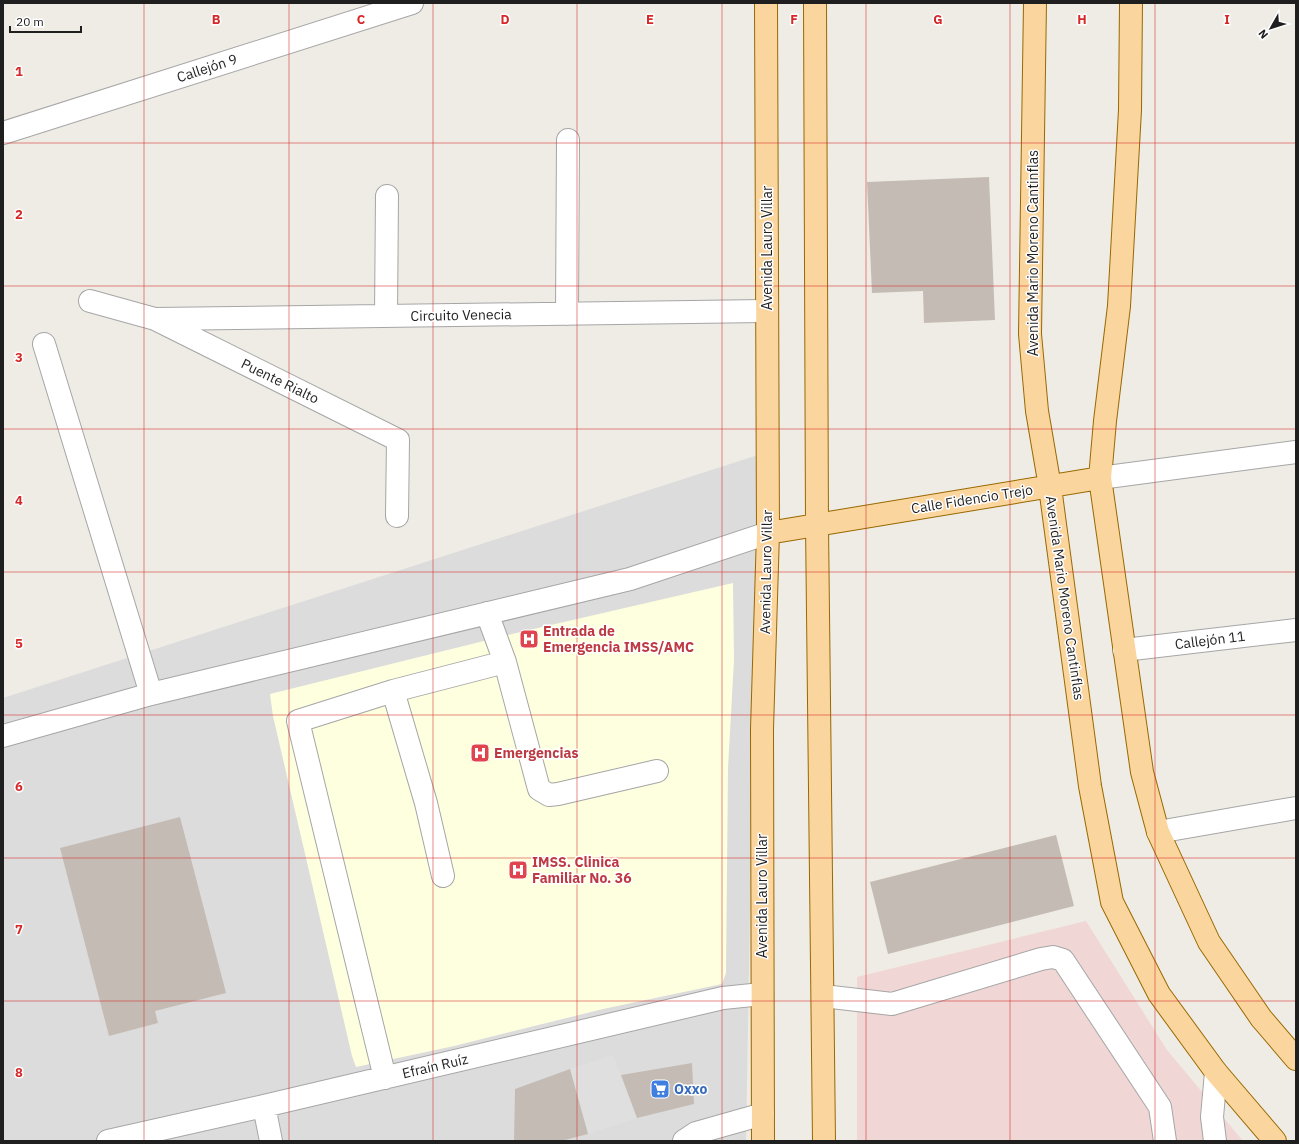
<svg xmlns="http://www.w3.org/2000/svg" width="1299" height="1144" font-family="'IBM Plex Sans',sans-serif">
<rect width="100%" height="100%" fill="#efece5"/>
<!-- residential -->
<path fill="#dddcdc" d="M758 455 746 1141H3V698Z"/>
<!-- commercial -->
<path fill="#f0d6d4" d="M1086 921 1167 1050 1243 1141H857V977Z"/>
<!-- education -->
<path fill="#feffde" d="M733 583 734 660 728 768 726 973 722 984 603 1009 454 1046 356 1067 352 1056 273 716 270 694 512 634Z"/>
<!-- parking -->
<path fill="#dfdfdf" d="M613 1055 637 1118 588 1134 570 1069Z"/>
<!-- building -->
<path fill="#c4bcb4" d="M989 177 995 320 924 323 923 291 872 293 867 182Z
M180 817 226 993 155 1011 158 1023 109 1036 60 848Z
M1056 835 1074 906 888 954 870 882Z
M692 1063 694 1104 637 1118 621 1075Z
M570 1069 588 1134 561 1141H514L515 1089Z"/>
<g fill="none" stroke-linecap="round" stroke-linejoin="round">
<!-- minor casing -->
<g stroke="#a6a6a6" stroke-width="24">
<path id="minor" d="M3 133 412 3
M90 301 155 319 398 440 397 516
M567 314 568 140
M386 316 387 196
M155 319 767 311
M44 344 151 694
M1100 478 1296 452
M487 613 505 662 539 789 549 795 558 794 657 771
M1124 650 1296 630
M393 691 426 803 443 876
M3 736 151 694 630 579 768 533
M1158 832 1296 808
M823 996 892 1004 1041 959 1053 957 1063 960 1160 1107 1165 1141
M385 1078 298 721 393 691 505 662
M264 1106 271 1141
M108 1141 264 1106 723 998 762 994
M684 1141 696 1133 763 1114
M1215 1141 1212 1117 1216 1072"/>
</g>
<!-- major casing -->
<g stroke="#986901" stroke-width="24">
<path id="major" d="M815 3 817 525 824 1141
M1035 3 1030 334 1037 411 1050 487 1090 786 1112 902 1159 994 1216 1072 1275 1141
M1131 3 1130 110 1119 306 1105 421 1100 478 1142 772 1158 832 1209 942 1261 1018 1296 1059
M768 533 1100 478
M763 1141 762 729 768 533 766 3"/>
</g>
<!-- minor -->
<use href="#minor" stroke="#fff" stroke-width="22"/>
<!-- major -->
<use href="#major" stroke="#fbd59e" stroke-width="22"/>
</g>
<!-- grid -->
<path fill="none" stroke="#d62828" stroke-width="1" stroke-opacity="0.55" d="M144 3V1141M289 3V1141M433 3V1141M577 3V1141M722 3V1141M866 3V1141M1010 3V1141M1155 3V1141M3 143H1296M3 286H1296M3 429H1296M3 572H1296M3 715H1296M3 858H1296M3 1001H1296"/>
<!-- icons -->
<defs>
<g id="hospital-square" transform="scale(1)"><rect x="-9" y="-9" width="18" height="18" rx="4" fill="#e0444e" stroke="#fff"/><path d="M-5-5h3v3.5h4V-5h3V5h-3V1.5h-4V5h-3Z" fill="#fff"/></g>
<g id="supermarket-square" transform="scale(1)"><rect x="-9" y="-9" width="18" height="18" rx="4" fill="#3f7fe0" stroke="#fff"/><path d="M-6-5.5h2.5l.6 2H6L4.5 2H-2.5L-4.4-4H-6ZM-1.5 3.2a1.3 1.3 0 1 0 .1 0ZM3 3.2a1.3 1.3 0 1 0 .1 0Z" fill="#fff"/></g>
</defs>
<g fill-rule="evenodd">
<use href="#hospital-square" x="529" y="639"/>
<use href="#hospital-square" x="480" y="753"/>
<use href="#hospital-square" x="518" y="870"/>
<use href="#supermarket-square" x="660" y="1089"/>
</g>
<g text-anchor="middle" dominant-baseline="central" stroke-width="3" stroke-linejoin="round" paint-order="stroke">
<!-- street labels -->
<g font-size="14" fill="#1f1f1f" stroke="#fff">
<text transform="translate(207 68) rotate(-18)">Callejón 9</text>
<text transform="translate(767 248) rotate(-90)">Avenida Lauro Villar</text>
<text transform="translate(1033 253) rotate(-90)">Avenida Mario Moreno Cantinflas</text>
<text transform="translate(461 315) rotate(-1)">Circuito Venecia</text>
<text transform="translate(280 381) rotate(26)">Puente Rialto</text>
<text transform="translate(972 499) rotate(-9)">Calle Fidencio Trejo</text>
<text transform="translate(766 572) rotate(-89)">Avenida Lauro Villar</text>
<text transform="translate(1065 598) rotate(82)">Avenida Mario Moreno Cantinflas</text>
<text transform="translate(1210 640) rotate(-7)">Callejón 11</text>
<text transform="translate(762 896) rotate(-90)">Avenida Lauro Villar</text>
<text transform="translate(435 1066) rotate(-13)">Efraín Ruíz</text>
</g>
<!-- health labels -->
<g font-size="14" font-weight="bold" fill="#be3a42" stroke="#fff" text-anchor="start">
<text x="543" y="631">Entrada de<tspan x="543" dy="16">Emergencia IMSS/AMC</tspan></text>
<text x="494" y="753">Emergencias</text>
<text x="532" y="862">IMSS. Clinica<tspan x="532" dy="16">Familiar No. 36</tspan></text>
</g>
<!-- shop labels -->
<g font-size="14" font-weight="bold" fill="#366cbe" stroke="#fff" text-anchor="start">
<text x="674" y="1089">Oxxo</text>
</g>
</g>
<g font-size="13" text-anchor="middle" font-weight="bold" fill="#d62828" stroke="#fff" stroke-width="3" stroke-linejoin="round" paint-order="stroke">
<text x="216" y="24">B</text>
<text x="361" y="24">C</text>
<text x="505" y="24">D</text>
<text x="650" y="24">E</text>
<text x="794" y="24">F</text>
<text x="938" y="24">G</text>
<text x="1082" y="24">H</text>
<text x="1227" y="24">I</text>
<text x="19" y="76">1</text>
<text x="19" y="219">2</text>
<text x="19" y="362">3</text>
<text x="19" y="505">4</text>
<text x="19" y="648">5</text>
<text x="19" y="791">6</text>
<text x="19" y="934">7</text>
<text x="19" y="1077">8</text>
</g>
<!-- border -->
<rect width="1299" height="1144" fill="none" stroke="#1f1f1f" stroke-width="8"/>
<!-- north arrow -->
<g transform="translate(1271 28) rotate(231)" stroke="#ffffff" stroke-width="3" paint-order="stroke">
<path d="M0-3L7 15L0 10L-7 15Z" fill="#1f1f1f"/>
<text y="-6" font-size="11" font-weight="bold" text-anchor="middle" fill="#1f1f1f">N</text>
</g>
<!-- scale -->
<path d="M10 26v6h71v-6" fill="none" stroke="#1f1f1f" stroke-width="2"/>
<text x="16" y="26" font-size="12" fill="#1f1f1f" stroke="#ffffff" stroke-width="3" paint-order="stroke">20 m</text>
</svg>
